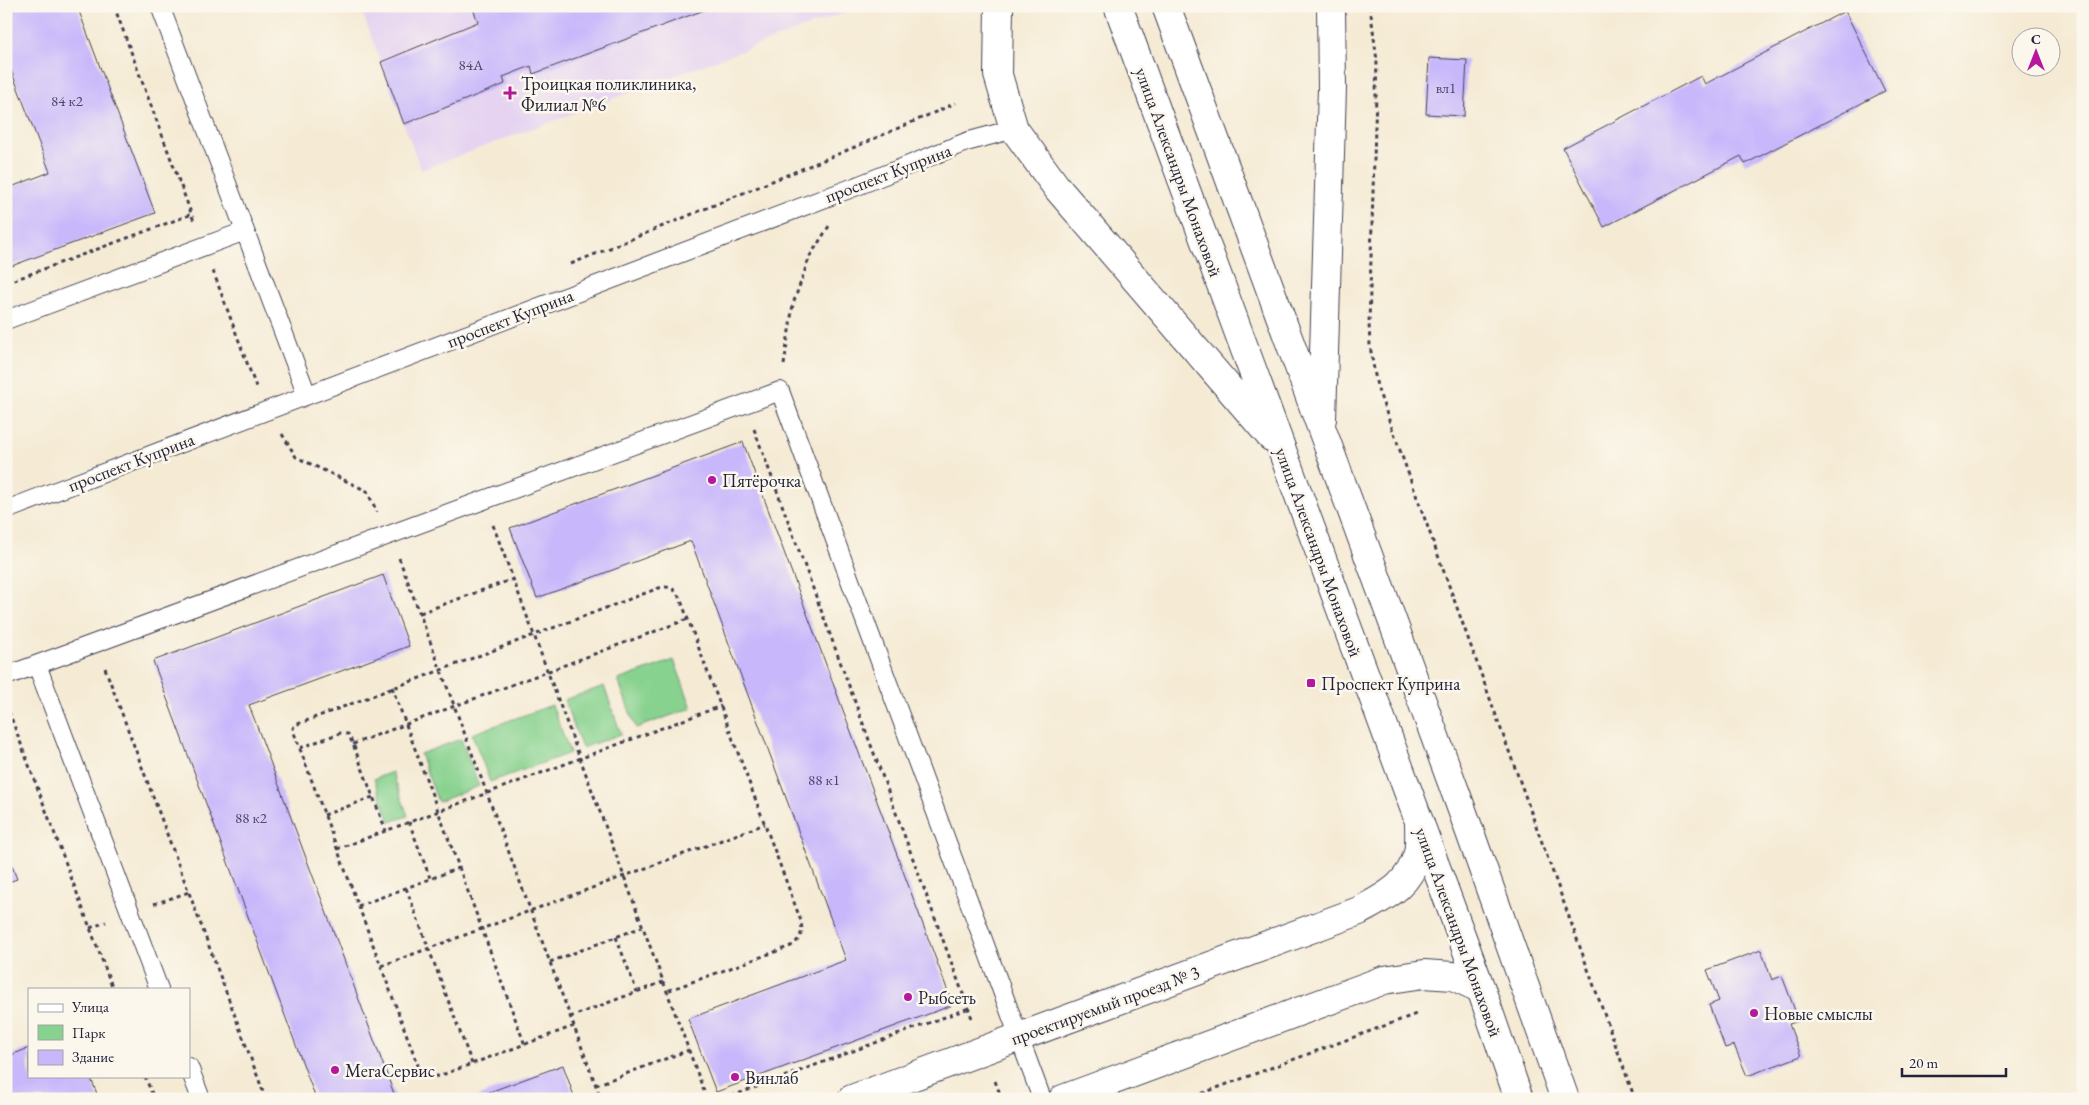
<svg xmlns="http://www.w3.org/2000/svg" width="2089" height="1105" font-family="'EB Garamond',serif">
<rect width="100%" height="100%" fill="#fbf7ec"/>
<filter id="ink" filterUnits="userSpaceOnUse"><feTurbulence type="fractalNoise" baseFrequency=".02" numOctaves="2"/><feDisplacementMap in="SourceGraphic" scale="10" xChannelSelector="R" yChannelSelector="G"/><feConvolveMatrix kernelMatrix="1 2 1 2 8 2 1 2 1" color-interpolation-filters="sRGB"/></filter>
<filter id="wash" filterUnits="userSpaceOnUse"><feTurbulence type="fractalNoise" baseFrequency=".0096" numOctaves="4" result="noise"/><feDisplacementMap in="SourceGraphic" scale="20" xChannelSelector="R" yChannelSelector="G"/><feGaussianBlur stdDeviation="1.12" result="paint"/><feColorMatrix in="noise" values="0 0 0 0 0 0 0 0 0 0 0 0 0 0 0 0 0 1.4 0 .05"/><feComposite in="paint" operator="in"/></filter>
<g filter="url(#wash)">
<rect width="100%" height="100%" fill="#f5ebd5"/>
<!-- built -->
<path fill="#e5d3f1" d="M360 6H862L421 170Z"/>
<!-- green -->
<path fill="#87d28e" stroke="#547a64" d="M674 660 692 708 636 728 618 680Z
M604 686 621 734 582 748 564 700Z
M552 705 570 753 490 782 472 734Z
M461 739 479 786 438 802 420 754Z
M392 772 408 816 390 822 374 779Z"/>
<g id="blocks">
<!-- building -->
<path fill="#c8b7fb" d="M6 6H77L155 213 6 268V189L50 172 6 57Z
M472 6H715L533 74 531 66 503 77 505 84 404 124 381 62 478 22Z
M1845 11 1885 91 1745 164 1741 156 1604 227 1563 148 1701 76 1705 84Z
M1429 58 1467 60 1464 116 1426 114Z
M743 442 953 1005 716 1092 688 1019 846 960 691 541 537 598 510 528Z
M383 575 409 646 249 705 396 1099H316L153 661Z
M6 851 17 879 6 883Z
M1761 950 1772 980 1782 976 1799 1021 1789 1024 1801 1056 1747 1076 1734 1045 1725 1048 1709 1005 1719 1001 1707 970Z
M29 1048V1076H90L99 1099H6V1057Z
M563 1065 575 1099H472L484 1094Z"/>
</g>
</g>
<g filter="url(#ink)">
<use href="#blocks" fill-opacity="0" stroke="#424052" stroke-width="1"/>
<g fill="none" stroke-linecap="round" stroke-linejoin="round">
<!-- lane casing -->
<g stroke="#424052" stroke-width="20">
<path id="lane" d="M245 231 307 395
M6 320 245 231 160 6
M6 510 857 186 966 142 1014 129
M37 665 159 989
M6 676 780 391 1042 1099
M189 1067 201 1099"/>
</g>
<!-- street casing -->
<g stroke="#424052" stroke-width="30">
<path id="street" d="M852 1099 1359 911C1386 896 1409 886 1418 853 1420 844 1419 832 1419 822
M1063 1099 1384 980 1424 974 1453 976 1481 989"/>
</g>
<!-- secondary casing -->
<g stroke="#424052" stroke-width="30">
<path id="secondary" d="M999 6 998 75 1014 129 1058 189 1271 437
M1118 6 1481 989 1519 1099
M1166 6 1462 810 1565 1099
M1322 419 1332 88 1331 6"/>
</g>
<!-- path -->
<path stroke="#424052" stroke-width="3" stroke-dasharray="4 4" stroke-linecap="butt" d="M114 6 194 221
M1370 6 1377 61 1369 323 1370 346 1377 387 1635 1099
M571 264 855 147 956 103
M213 271 256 387
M6 283 192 214
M784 365 793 304 810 256 829 226
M754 429 973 1021
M282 434 296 457 367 491 377 512
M493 525 707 1099
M399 558 601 1099
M420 613 513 579
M105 668 266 1099
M392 687 525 1045
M6 704 113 989
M353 744 688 619
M300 748 340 733 348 734 353 744 386 831
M324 815 373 797
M409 822 430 878
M337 849 721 706
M406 888 472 1064
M154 904 189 892
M358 906 459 868
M90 928 106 922
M616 937 637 992
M550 962 642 927
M381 966 765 824
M570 1017 663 982
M574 1026 439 1076C429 1077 424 1076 419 1068L294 733 293 728 295 725 659 588C671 585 674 589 680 598L801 921C803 933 801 939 791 946L667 991
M145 1076 154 1099
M995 1081 1002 1099
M596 1085 689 1050
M724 1099 969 1008
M1187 1099 1419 1013"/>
<!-- lane -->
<use href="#lane" stroke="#fff" stroke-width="18"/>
<!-- street -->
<use href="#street" stroke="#fff" stroke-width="28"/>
<!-- secondary -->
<use href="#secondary" stroke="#fff" stroke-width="28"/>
</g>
</g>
<!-- markers -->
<g fill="#b5179e" stroke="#fbf7ec" stroke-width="2">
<path d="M507.5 85.5h5v5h5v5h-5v5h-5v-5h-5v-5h5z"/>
<circle cx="712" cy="480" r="5"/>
<rect x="1306" y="678" width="10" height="10" rx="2.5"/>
<circle cx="908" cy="997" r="5"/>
<circle cx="1754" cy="1013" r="5"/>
<circle cx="335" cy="1070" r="5"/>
<circle cx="735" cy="1077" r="5"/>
</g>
<g text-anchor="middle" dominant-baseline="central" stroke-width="5" stroke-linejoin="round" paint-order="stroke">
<!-- number labels -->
<g font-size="15" fill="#4c476b">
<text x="471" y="64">84А</text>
<text x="1446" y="87">вл1</text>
<text x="67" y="100">84 к2</text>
<text x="824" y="779">88 к1</text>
<text x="251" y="817">88 к2</text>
</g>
<!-- poi labels -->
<g font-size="18" fill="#22223b" stroke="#fbf7ec" text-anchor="start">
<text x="521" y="83">Троицкая поликлиника,<tspan x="521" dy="21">Филиал №6</tspan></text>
<text x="722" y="480">Пятёрочка</text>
<text x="1321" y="683">Проспект Куприна</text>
<text x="918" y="997">Рыбсеть</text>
<text x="1764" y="1013">Новые смыслы</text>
<text x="345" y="1070">МегаСервис</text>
<text x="745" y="1077">Винлаб</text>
</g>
<!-- street labels -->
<g font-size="18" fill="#22223b" stroke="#fbf7ec">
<text transform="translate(1179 172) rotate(70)">улица Александры Монаховой</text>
<text transform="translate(888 173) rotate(-21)">проспект Куприна</text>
<text transform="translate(510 318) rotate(-21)">проспект Куприна</text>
<text transform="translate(131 462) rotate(-21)">проспект Куприна</text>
<text transform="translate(1319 552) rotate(70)">улица Александры Монаховой</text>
<text transform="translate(1459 932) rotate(70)">улица Александры Монаховой</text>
<text transform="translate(1105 1005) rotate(-20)">проектируемый проезд № 3</text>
</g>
</g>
<!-- margin -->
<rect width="2089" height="1105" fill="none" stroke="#fbf7ec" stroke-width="25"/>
<!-- legend -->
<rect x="28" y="988" width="162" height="90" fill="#fbf7ec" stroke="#a4a2a5"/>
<rect x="38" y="1004" width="25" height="8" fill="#ffffff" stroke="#a4a2a5"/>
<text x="72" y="1012" font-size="15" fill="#22223b">Улица</text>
<rect x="38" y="1025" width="25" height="15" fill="#87d28e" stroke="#a4a2a5"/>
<text x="72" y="1038" font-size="15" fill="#22223b">Парк</text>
<rect x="38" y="1050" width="25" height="15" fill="#c8b7fb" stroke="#a4a2a5"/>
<text x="72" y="1062" font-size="15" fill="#22223b">Здание</text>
<!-- north arrow -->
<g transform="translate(2036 52)"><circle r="24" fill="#fbf7ec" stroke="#a4a2a5"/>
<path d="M0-4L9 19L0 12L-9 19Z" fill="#b5179e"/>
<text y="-8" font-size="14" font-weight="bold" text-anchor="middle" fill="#22223b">С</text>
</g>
<!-- scale -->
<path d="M1902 1068v8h104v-8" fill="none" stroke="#22223b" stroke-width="2.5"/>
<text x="1909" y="1068" font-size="15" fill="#22223b" stroke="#fbf7ec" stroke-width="4" paint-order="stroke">20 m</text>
</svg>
